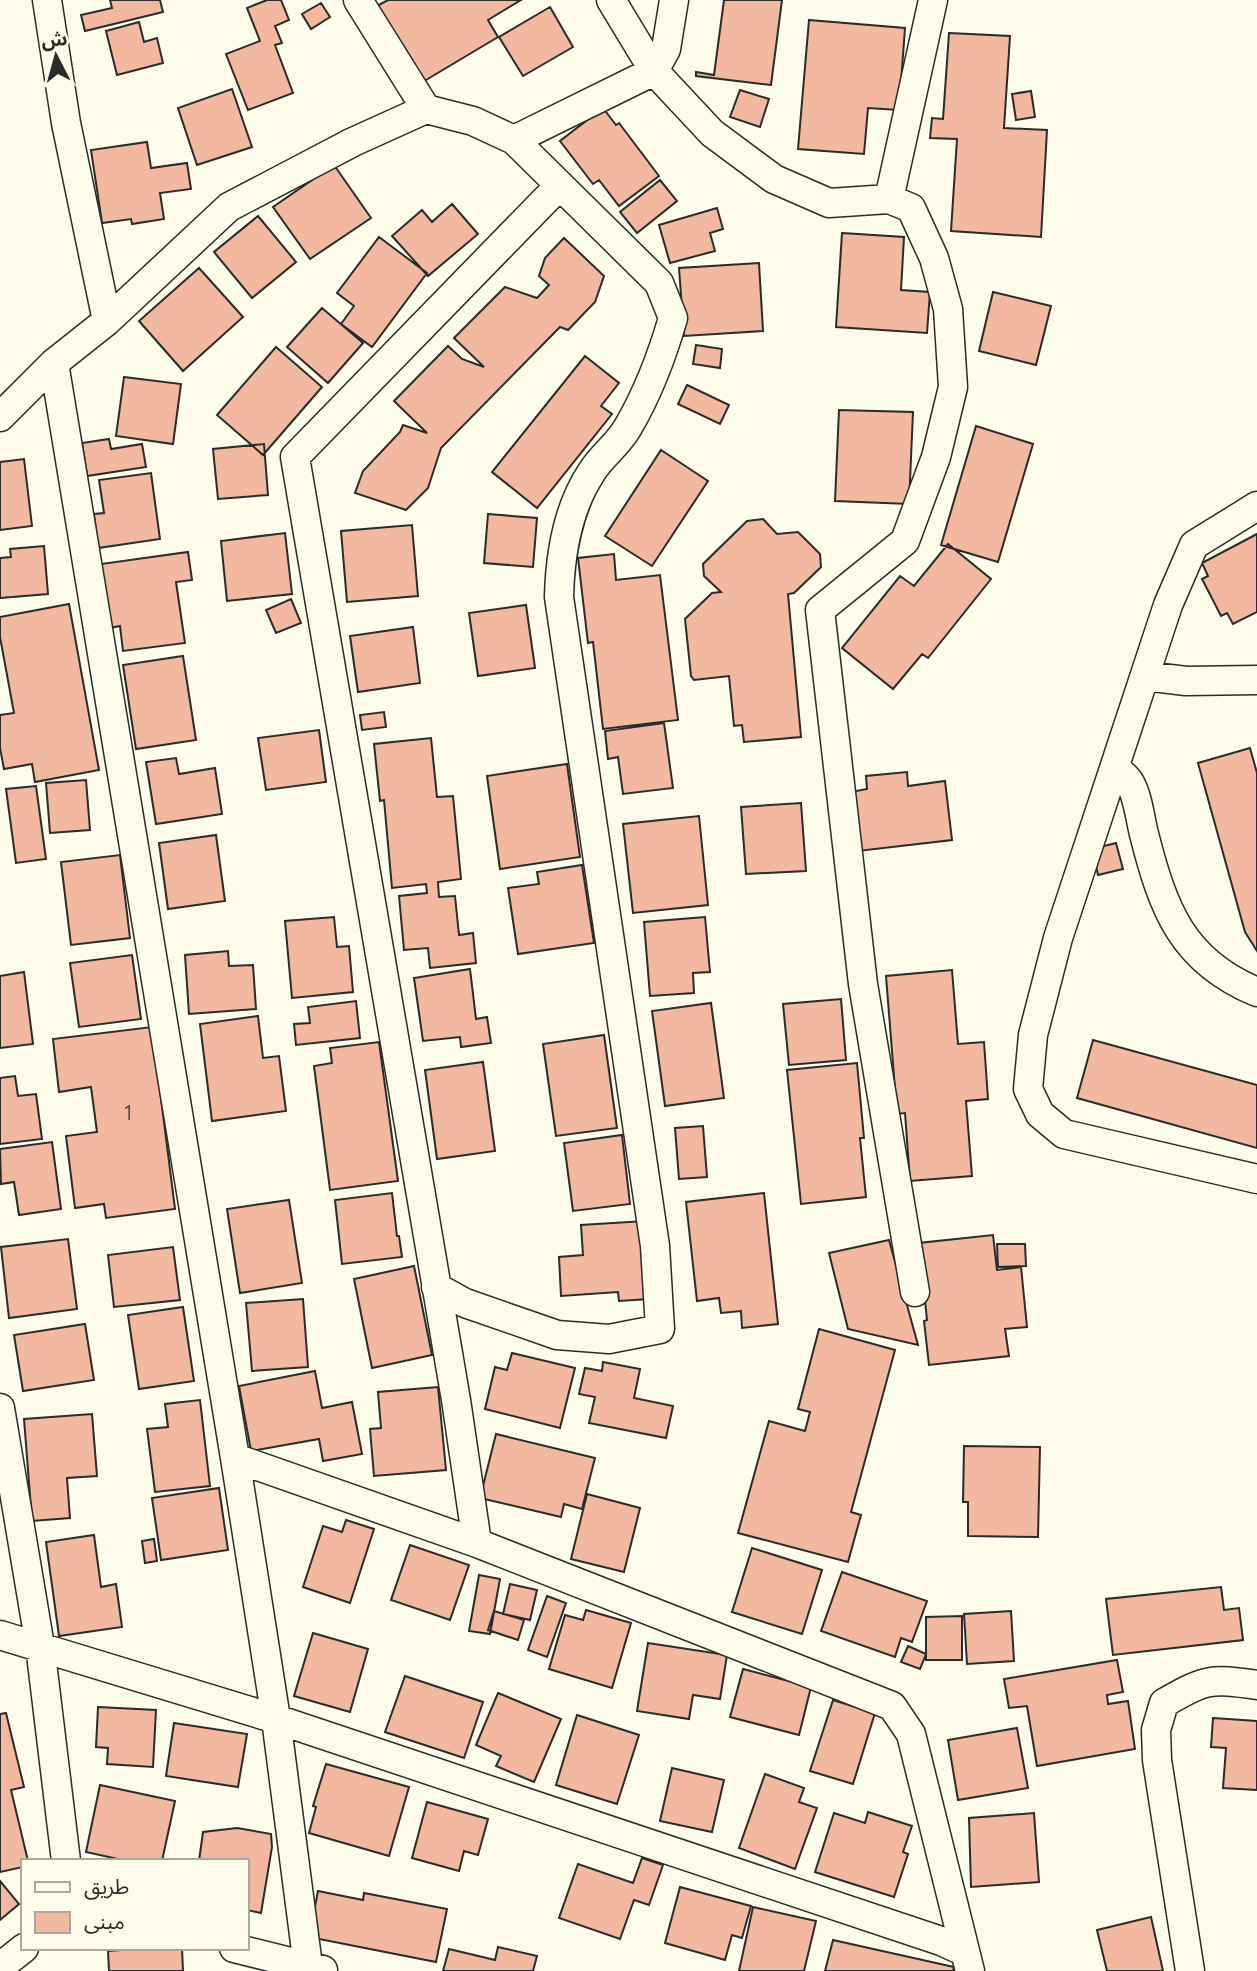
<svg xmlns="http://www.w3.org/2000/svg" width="1257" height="1971" font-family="Figtree,'Noto Sans Arabic',sans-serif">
<rect width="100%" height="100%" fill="#fdfbea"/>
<!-- building -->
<path fill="#f2b8a0" stroke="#2b2b2b" stroke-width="2" d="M110 0H160L163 12 85 31 81 15 112 8Z
M267 0H281L289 20 275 26 282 43 275 45 293 93 248 110 226 54 260 41 247 8Z
M388 0H521L488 20 498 37 421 83 375 7Z
M724 0H782L771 85 696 76V72L714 75Z
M321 3 330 17 311 29 302 14Z
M550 7 573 47 523 76 499 37Z
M809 20 905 28 899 110 868 108 864 154 798 149Z
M139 22 144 42 157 38 163 63 117 75 106 31Z
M949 33 1010 36 1004 128 1047 130 1041 237 951 231 957 139 930 138 932 118 943 119Z
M232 89 252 147 197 165 178 108Z
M740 90 769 99 760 127 730 117Z
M1031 91 1035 117 1016 120 1012 94Z
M603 108 616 125 619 123 659 176 619 206 599 180 593 184 560 141Z
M147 142 151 168 187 163 191 189 160 193 164 219 132 224 131 219 102 223 91 150Z
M334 165 371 218 310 259 273 207Z
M660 180 677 201 637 233 620 212Z
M452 204 478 234 428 276 392 236 422 210 432 222Z
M717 208 723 229 710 233 715 251 670 263 659 225Z
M258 216 296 262 252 298 214 252Z
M842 233 904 237 901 290 930 292 927 333 836 327Z
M379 237 427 273 372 347 341 324 354 306 337 293Z
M564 238 604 276 595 302 568 330 560 327 441 448 428 488 406 510 355 493 363 471 400 432 403 425 427 433 394 401 448 346 462 359 484 367 454 338 505 287 537 298 549 285 539 276 545 258Z
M759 263 763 331 684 336 679 268Z
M199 268 243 317 183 371 139 321Z
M993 292 1051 306 1036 365 979 351Z
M322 308 363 343 328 383 287 347Z
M696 345 722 349 720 368 693 364Z
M276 347 322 387 263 455 217 415Z
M585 356 619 383 601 406 612 414 537 508 492 472Z
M124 377 181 384 173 444 116 436Z
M687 385 729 405 720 424 678 404Z
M839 410 913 412 909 504 835 501Z
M976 426 1033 444 998 562 941 545Z
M109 439 111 449 142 444 146 467 87 476 82 443Z
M264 444 268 495 218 499 213 449Z
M661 450 708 481 652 566 605 536Z
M24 459 32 526 0 530V462Z
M151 473 160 539 98 548 94 514 104 513 99 480Z
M488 514 537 518 533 567 484 563Z
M763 519 777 534 798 532 820 554 821 567 794 593 788 594 801 737 744 742 742 725 734 726 729 676 694 680 691 676 685 619 712 593 721 592 704 576 703 564 747 521Z
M412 525 418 596 347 602 341 531Z
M285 533 292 594 227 601 221 541Z
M1257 534V612L1233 624 1227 613 1221 616 1202 579 1208 576 1202 563Z
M948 544 991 579 928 658 922 654 893 689 842 648 900 576 914 586Z
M44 546 48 594 0 598V558L11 557 10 549Z
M188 552 192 580 176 582 185 643 123 651 120 626 110 628 101 564Z
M614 554 616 580 660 575 678 720 603 729 593 642 588 643 578 558Z
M291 599 301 623 276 633 266 610Z
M69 604 99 770 35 782 32 764 4 769 0 748V715L14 713 0 637V617Z
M526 605 535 668 478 676 469 613Z
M413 627 420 683 358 692 350 636Z
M183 656 196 740 136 749 123 665Z
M384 712 386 727 362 730 360 715Z
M664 723 673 788 623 794 618 757 608 759 605 731Z
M319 730 326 782 266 790 258 738Z
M431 738 437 797 453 796 461 879 438 882 439 897 455 896 459 935 473 933 476 963 430 968 428 948 404 950 399 896 427 893 426 884 392 888 384 800 380 801 374 744Z
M1250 748 1257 773V951L1245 932 1198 763Z
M176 758 179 774 215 768 222 814 156 824 146 762Z
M567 764 580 857 500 869 487 776Z
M907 772 908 786 945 781 952 840 858 851 851 792 867 789 866 776Z
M86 780 90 830 50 833 46 783Z
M36 786 46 859 16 863 6 789Z
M801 803 806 871 746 874 741 807Z
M699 816 708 905 633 913 623 824Z
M216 835 225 901 168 909 159 843Z
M1116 843 1123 869 1098 875 1092 849Z
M120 855 130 938 71 945 61 862Z
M582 865 594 943 518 954 508 888 539 884 537 872Z
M334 917 337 947 349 946 353 992 292 998 285 921Z
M705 917 710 972 693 973 694 993 650 996 644 922Z
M228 951 229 966 253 965 256 1009 189 1014 185 955Z
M132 955 141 1019 79 1027 70 963Z
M470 969 476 1019 487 1017 491 1043 461 1047 460 1037 423 1041 414 978Z
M952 970 958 1044 984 1042 988 1099 966 1101 972 1176 910 1181 905 1113 897 1114 886 976Z
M24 972 33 1044 0 1048V976Z
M841 999 846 1060 789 1065 783 1004Z
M356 1001 360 1038 296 1045 294 1024 310 1023 308 1007Z
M711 1003 724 1098 665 1106 652 1011Z
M258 1016 263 1058 279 1056 286 1111 212 1121 200 1024Z
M152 1027 175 1209 106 1218 104 1204 75 1208 66 1136 97 1132 91 1087 59 1092 53 1039Z
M604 1035 617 1128 556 1136 543 1044Z
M1093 1040 1257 1085V1148L1077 1098Z
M379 1042 398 1181 330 1190 314 1066 332 1063 330 1048Z
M483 1062 495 1151 437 1159 425 1070Z
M857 1063 864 1138H860L866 1197 801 1204 787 1070Z
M15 1076 18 1096 36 1094 42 1139 0 1144V1078Z
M703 1126 707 1177 679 1179 675 1128Z
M622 1135 630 1204 573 1211 564 1143Z
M52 1142 61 1209 19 1215 14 1182 1 1184 0 1149Z
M392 1193 397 1236H399L402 1257 342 1264 335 1200Z
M764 1193 778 1324 742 1328 741 1311 721 1313 719 1298 697 1301 686 1202Z
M289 1200 302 1283 240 1293 227 1209Z
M645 1221 649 1299 619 1301 618 1292 561 1296 559 1257 583 1255 581 1225Z
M993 1235 997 1270 1021 1267 1027 1327 1005 1329 1009 1356 929 1365 924 1321 927 1320 919 1243Z
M68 1239 77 1309 9 1318 1 1247Z
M889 1240 918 1345 848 1329 829 1253Z
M997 1244H1025L1026 1266 998 1267Z
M173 1247 180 1300 114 1307 108 1255Z
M414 1266 432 1355 372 1368 354 1279Z
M303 1299 308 1367 252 1371 246 1303Z
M183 1307 194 1381 139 1389 128 1315Z
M85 1324 94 1380 23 1391 14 1335Z
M819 1329 895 1350 851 1512 861 1515 848 1562 738 1533 769 1421 805 1431 810 1412 798 1409Z
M512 1353 575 1368 560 1428 485 1409 495 1367 507 1370Z
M603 1362 640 1369 634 1398 673 1406 666 1438 589 1423 595 1397 579 1394 585 1368 602 1371Z
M315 1371 322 1408 352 1402 362 1454 323 1461 319 1439 251 1451 239 1386Z
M438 1387 446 1470 374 1476 370 1429 381 1428 378 1392Z
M200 1400 210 1486 155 1492 147 1429 168 1427 165 1404Z
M92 1414 97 1476 67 1478 70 1518 32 1521 24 1419Z
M496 1434 595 1458 582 1509 564 1504 561 1517 480 1498Z
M964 1446 1040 1447 1038 1537 968 1536V1502H963Z
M219 1488 228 1550 161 1560 152 1498Z
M587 1494 640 1508 624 1572 571 1559Z
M346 1520 374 1529 350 1603 303 1587 323 1526 342 1532Z
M94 1535 101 1587 116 1584 122 1627 59 1636 46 1542Z
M154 1539 157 1561 145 1563 142 1541Z
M410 1545 469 1565 450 1620 391 1600Z
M752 1548 822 1570 802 1634 732 1612Z
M842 1572 927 1601 912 1642 901 1638 895 1657 821 1631Z
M479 1575 500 1579 490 1634 469 1631Z
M510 1584 537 1590 530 1620 503 1614Z
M1221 1587 1224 1610 1239 1608 1243 1640 1113 1655 1106 1599Z
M547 1596 566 1603 547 1657 528 1650Z
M586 1610 631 1623 612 1688 549 1669 565 1615 583 1620Z
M494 1611 524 1620 518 1640 488 1630Z
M1011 1611 1014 1661 967 1664 964 1614Z
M962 1616V1660H926V1617Z
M313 1633 368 1649 350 1712 294 1696Z
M648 1643 727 1655 720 1699 693 1695 689 1719 637 1711Z
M908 1646 926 1654 920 1669 901 1662Z
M1117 1660 1123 1692 1107 1695 1108 1704 1128 1701 1135 1749 1037 1766 1027 1706 1009 1708 1004 1679Z
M743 1669 811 1687 799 1735 730 1717Z
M405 1676 483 1702 464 1758 385 1732Z
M498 1693 561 1719 534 1782 496 1766 501 1756 476 1745Z
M833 1700 875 1713 853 1784 810 1771Z
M98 1707 156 1710 153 1767 107 1764 108 1748 96 1747Z
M6 1713 24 1787 11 1790 28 1861H23V1867L0 1872V1714Z
M577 1715 639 1735 617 1804 556 1785Z
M1213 1718 1257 1721V1790L1223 1788 1226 1748 1211 1747Z
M174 1723 247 1734 238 1787 166 1776Z
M1017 1728 1028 1788 958 1800 948 1740Z
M326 1764 409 1787 389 1856 309 1833 316 1807 313 1806Z
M672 1768 724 1780 712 1832 660 1821Z
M765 1774 804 1788 799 1802 817 1808 795 1869 739 1848Z
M100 1785 175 1801 162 1861H127L86 1852Z
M427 1802 488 1819 478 1855 464 1851 459 1871 412 1858Z
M868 1812 912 1826 903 1852 908 1854 894 1897 815 1872 834 1813 865 1823Z
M1034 1813 1039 1882 971 1887 969 1818Z
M237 1828 271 1834 272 1847 261 1913 247 1910V1861H199L203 1832Z
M642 1858 663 1865 649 1905 634 1900 620 1939 559 1918 578 1864 633 1883Z
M0 1881 19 1904 0 1920Z
M680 1887 751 1906 742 1938 732 1935 725 1960 665 1943Z
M318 1891 363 1900 364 1893 447 1909 436 1962 309 1937Z
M753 1907 816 1921 804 1971H739Z
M1151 1917 1163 1971H1107L1097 1930Z
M833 1940 954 1967 953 1971H825Z
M498 1947 537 1956 533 1971H443L449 1949 495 1960Z
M148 1948H182L183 1971H109L108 1951Z"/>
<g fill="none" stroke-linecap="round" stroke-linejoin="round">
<!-- minor casing -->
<g stroke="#2b2b2b" stroke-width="31">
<path id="minor" d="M47 0 66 123 107 321
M358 0 426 109 473 121 514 140 659 283 673 318C662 356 648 393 628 427 618 445 601 456 591 473 568 508 560 556 559 597L655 1246 660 1329 609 1339 557 1335 465 1303 436 1287
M674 0 666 49 654 71 712 133 774 179 829 203 889 199
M514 140 654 71 611 0
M54 363 235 1458 276 1719 308 1966
M0 417 54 363 107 321 229 207 353 142 426 109
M1257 506 1194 545 1168 605 1058 938 1033 1035 1028 1089 1040 1114 1064 1134 1257 1179
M1145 676 1186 681 1257 680
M1115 768C1120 772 1127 777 1130 783 1138 797 1140 818 1144 834 1163 909 1182 961 1257 992
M915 1292 863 984 820 610 905 541 936 457 953 387 948 309 934 258 911 208 889 199 933 0
M0 1408 40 1646 66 1861
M235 1458 477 1543 892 1706 911 1734 970 1971
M477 1543 456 1400 295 457 559 186
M0 1635 276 1719 941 1941 963 1951
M234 1948 323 1970
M0 1967 24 1948
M1190 1971 1157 1760 1156 1730 1164 1703C1206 1679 1210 1678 1257 1685"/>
</g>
<!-- minor -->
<use href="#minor" stroke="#fdfbea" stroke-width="28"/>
</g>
<g text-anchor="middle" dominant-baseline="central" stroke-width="5" stroke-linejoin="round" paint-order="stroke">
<!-- number labels -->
<g font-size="21" fill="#5d4e48">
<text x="128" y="1112">1</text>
</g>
</g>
<!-- legend -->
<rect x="21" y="1859" width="228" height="91" fill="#fdfbea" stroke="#a9a89e" stroke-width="2"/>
<rect x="35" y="1882" width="35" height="10" fill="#fdfbea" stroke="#a9a89e" stroke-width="2"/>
<text x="84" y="1894" font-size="21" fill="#2b2b2b">طريق</text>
<rect x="35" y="1912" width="35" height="21" fill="#f2b8a0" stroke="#a9a89e" stroke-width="2"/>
<text x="84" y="1929" font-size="21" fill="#2b2b2b">مبنى</text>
<!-- north arrow -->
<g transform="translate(56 56) rotate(354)" stroke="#fdfbea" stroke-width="5" paint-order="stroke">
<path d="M0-5L12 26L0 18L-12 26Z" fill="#2b2b2b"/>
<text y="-10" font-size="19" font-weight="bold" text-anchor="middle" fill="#2b2b2b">ش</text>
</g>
</svg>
